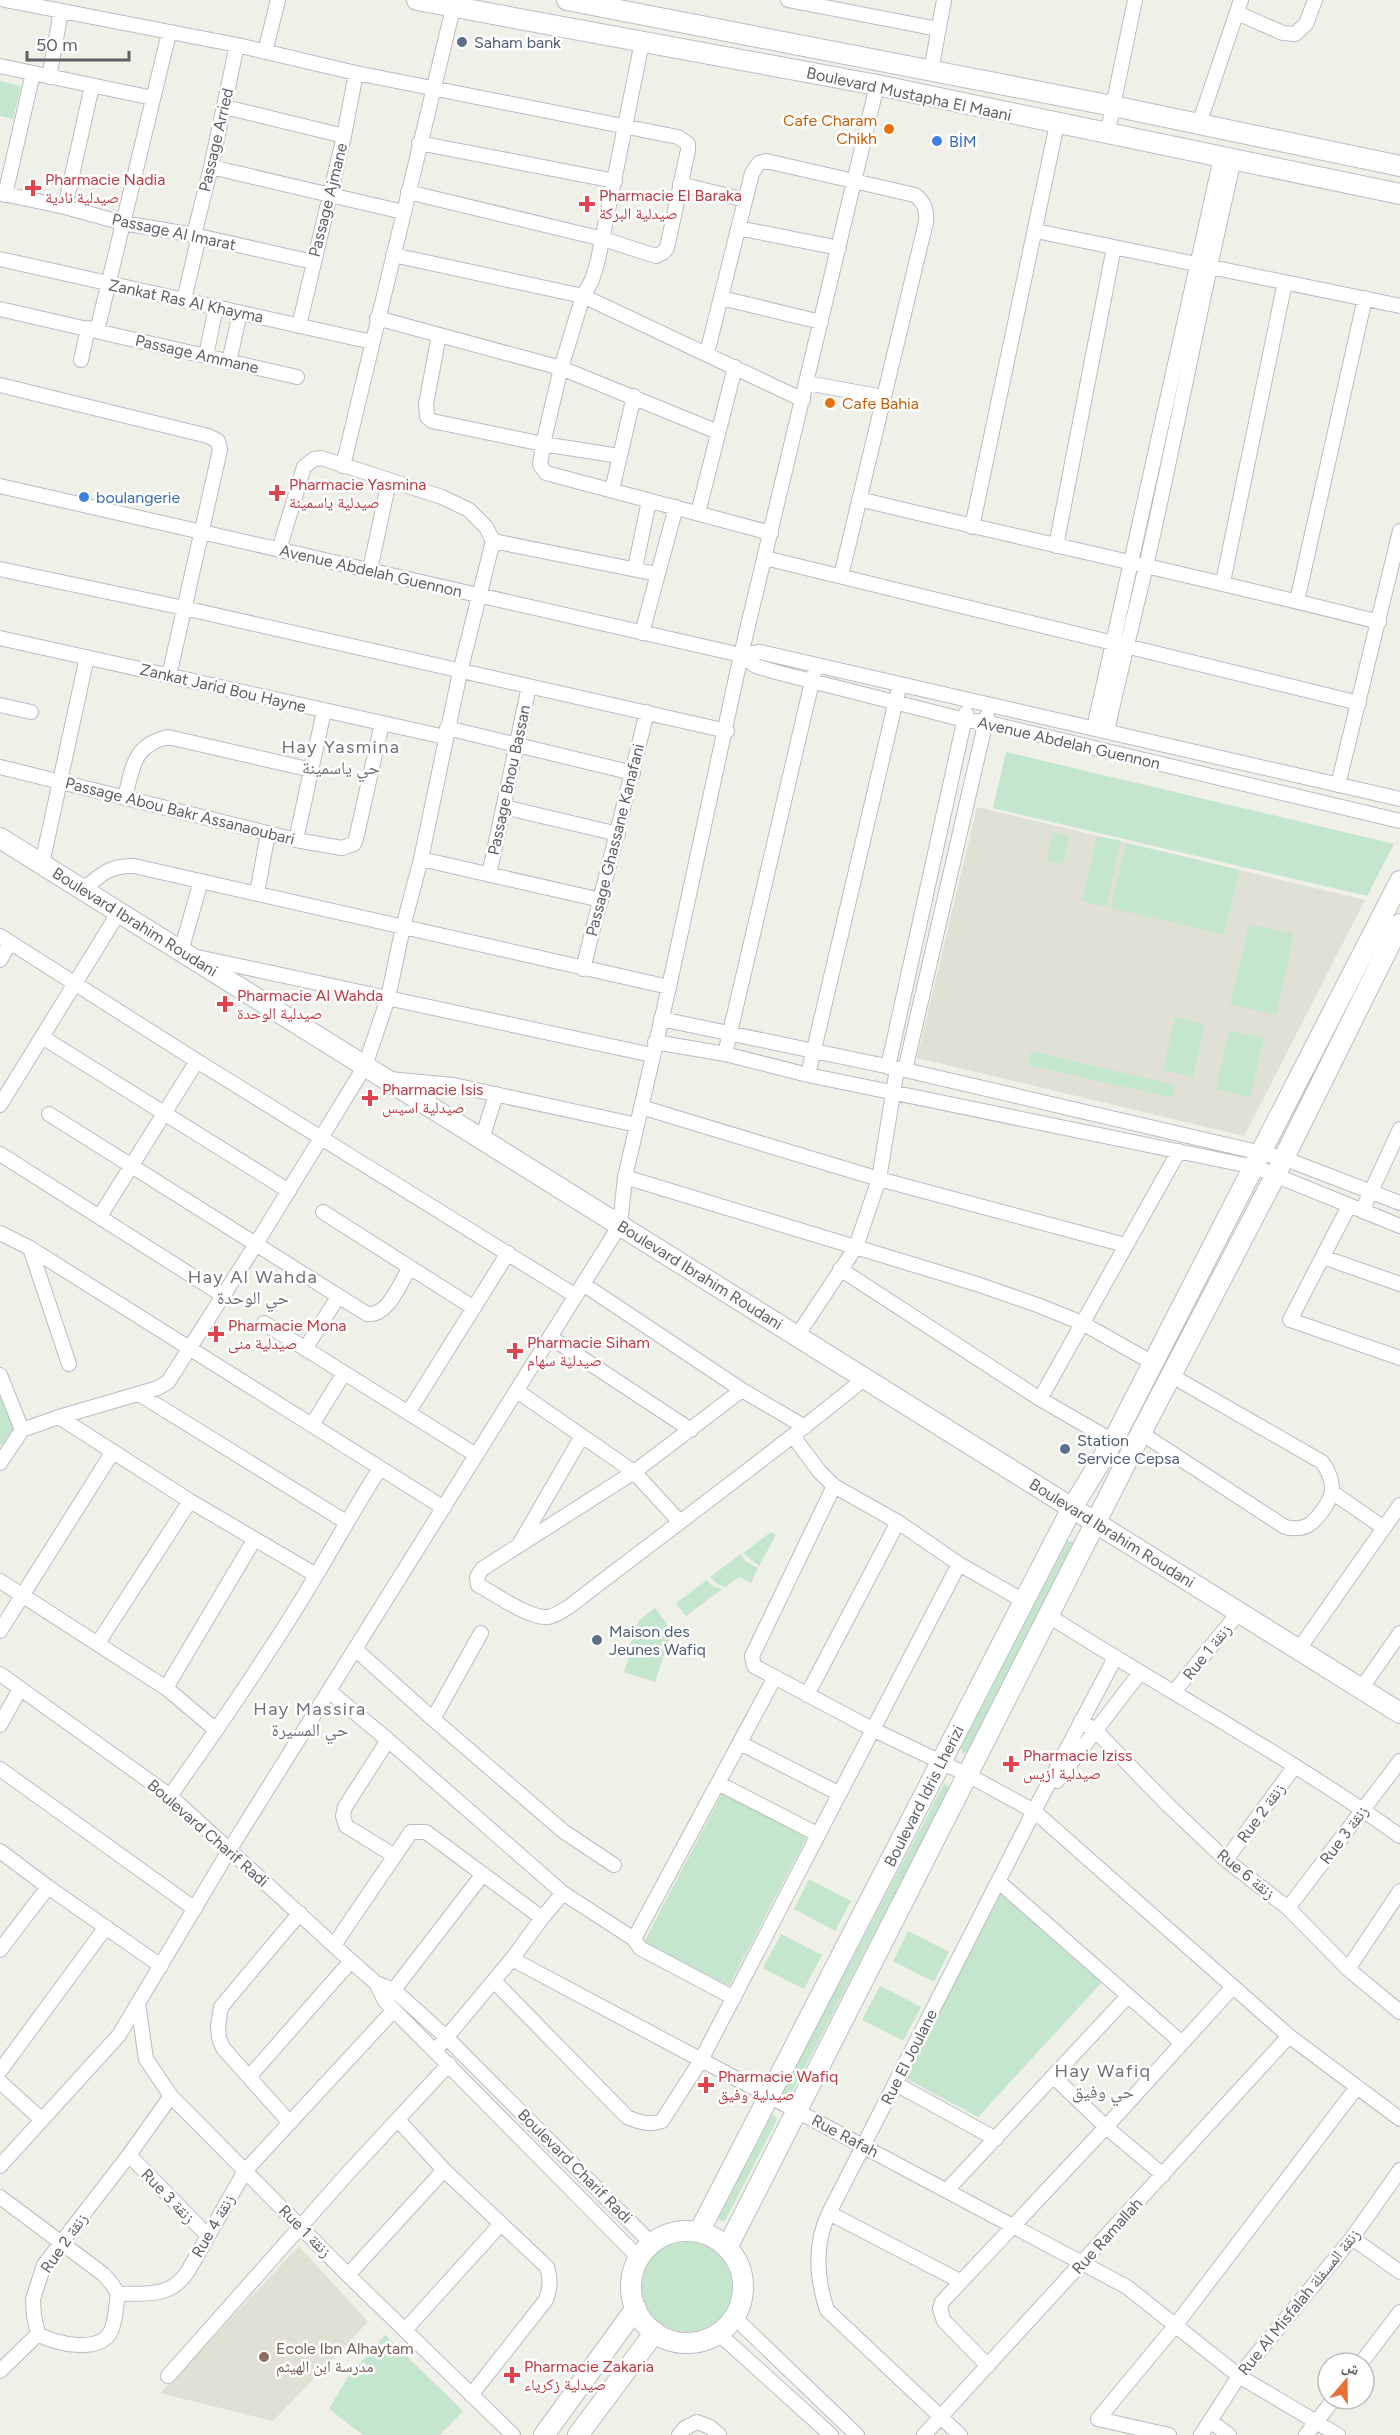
<svg xmlns="http://www.w3.org/2000/svg" width="1400" height="2435" font-family="Figtree,'Noto Naskh Arabic',sans-serif">
<rect width="100%" height="100%" fill="#eff0e7"/>
<!-- education -->
<path fill="#e0e0d5" d="M977 807 1365 900 1244 1136 917 1058Z
M299 2246 368 2322 273 2421 160 2393Z"/>
<!-- green -->
<path fill="#c4e6cd" d="M0 81 21 86 13 119 0 116Z
M1006 752 1382 841 1394 844 1367 896 993 808Z
M1053 833 1069 837 1063 864 1047 860Z
M1097 836 1121 841 1106 907 1082 901Z
M1126 843 1240 870 1224 935 1111 908Z
M1249 924 1294 934 1276 1015 1230 1004Z
M1175 1017 1205 1024 1193 1077 1163 1070Z
M1229 1030 1264 1038 1250 1097 1216 1089Z
M1031 1051 1175 1085 1172 1098 1028 1065Z
M0 1388 16 1425 2 1445 0 1444Z
M771 1532 776 1535 759 1566 743 1553Z
M1072 1541 1074 1543 968 1751 962 1754 961 1747 1067 1542Z
M741 1554 745 1561 758 1568 751 1583 739 1577 725 1587 717 1584 710 1577Z
M707 1580 711 1585 722 1589 686 1616 676 1603Z
M655 1608 672 1631 655 1682 624 1672 631 1652 628 1651 639 1620Z
M944 1784 949 1787 948 1791 791 2094 788 2097 782 2094 783 2090Z
M723 1792 807 1837 729 1986 644 1942Z
M809 1879 851 1901 835 1931 794 1909Z
M1001 1892 1103 1981 978 2117 903 2077Z
M908 1931 949 1952 934 1982 893 1961Z
M781 1934 822 1955 804 1989 763 1968Z
M880 1986 921 2007 903 2041 862 2020Z
M772 2115 777 2118 776 2122 726 2219 724 2222 718 2219 719 2215Z
M642 2287a45 45 0 1 1 90 0a45 45 0 1 1-90 0Z
M385 2335 463 2411 440 2435H363L329 2409 348 2377Z"/>
<g fill="none" stroke-linecap="round" stroke-linejoin="round">
<!-- street casing -->
<g stroke="#bbbcc2" stroke-width="16">
<path id="street" d="M5 0 237 45 356 73 678 137 688 144V150L667 248 664 252 656 256 603 239 408 192
M788 0 938 29
M1237 13 1283 33 1295 34 1306 24 1315 0
M642 42 598 260 592 280 583 296 561 368 543 444 540 465 546 473 771 533
M265 52 278 0
M0 66 153 98
M931 71 944 0
M49 77 61 12
M225 107 344 136
M1199 124 1241 0
M1107 135 1135 0
M419 143 615 181
M211 167 403 212
M680 184 745 200
M0 193 65 207 123 223 194 235 313 262
M5 195 33 73
M65 207 92 86
M738 228 839 248
M1036 231 1400 306
M194 235 211 167 237 45
M393 255 583 296 803 400
M0 259 372 342
M721 298 821 322
M184 300 199 236
M0 309 297 377
M377 318 561 368 718 432
M299 326 344 136 356 73
M97 331 169 33
M439 335 426 404 427 417 432 421 543 444 619 456
M707 353 752 173 759 163 766 161 915 195C925 203 927 210 926 222L841 576
M206 356 216 307
M81 360 88 328
M229 362 240 313
M807 383 883 397
M0 385 208 436 218 441 220 450 169 676
M343 466 455 0
M0 486 741 655 760 652 1400 799
M612 490 634 396
M859 499C1032 541 1207 578 1379 622
M698 513 735 367
M972 527 1057 124
M493 541 657 574
M1056 546 1114 247
M765 558 1359 703
M635 568 649 501
M0 569 184 608 727 731
M370 570 389 481
M1223 582 1285 282
M1297 601 1365 298
M642 633 676 507
M0 638 445 737
M741 655 756 666 776 672 965 720 985 722 1400 821
M0 705 31 712
M447 728 633 773
M1094 728 1221 158
M1107 731C1119 676 1133 621 1146 566 1177 431 1202 295 1234 160
M0 767 296 840 342 848 354 844 356 839 382 723
M1338 785 1400 531
M125 797C133 767 133 745 168 737L312 770
M504 807 618 834
M296 840 324 711
M421 859 601 900
M42 864 87 657
M489 875 529 686
M83 890C100 875 110 865 134 866L669 987
M257 893 268 833
M0 936 197 1061 576 1296
M181 951 201 881
M197 957 652 1055
M0 960 10 943
M583 969 647 712
M661 1019 905 1070 1283 1158 1400 1203
M42 1037 289 1191
M655 1042 725 1054 808 1075 1255 1167 1400 1226
M725 1054 814 673
M888 1067 966 713
M905 1070 987 716
M808 1075 898 692
M389 1079 453 1085 637 1125
M0 1105 119 912
M641 1107 879 1179 1125 1245
M49 1114 367 1314C388 1317 400 1283 409 1269
M482 1139 496 1094
M0 1154 224 1296
M625 1177 977 1284 1040 1306 1082 1323 1153 1363
M1349 1206 1290 1320 1400 1358
M1362 1211 1400 1129
M323 1212 474 1308
M100 1216 197 1061
M0 1233 30 1248 444 1508
M30 1248 69 1364
M1323 1257 1400 1284
M840 1269 1040 1399 1113 1441
M583 1284 742 1390 805 1427
M264 1323 476 1455
M797 1336 856 1247 879 1179 897 1069
M550 1337 691 1430
M305 1349 338 1297
M0 1375 22 1430
M742 1390 634 1472 482 1569 477 1577 478 1585C495 1594 530 1619 548 1617 556 1616 563 1610 570 1606 668 1530 769 1457 865 1378
M517 1391 634 1472 679 1521
M139 1394 346 1522
M1040 1399 1179 1151
M408 1413 508 1253
M59 1417 190 1501 316 1575
M312 1425 344 1373
M1141 1433 1285 1527C1306 1532 1314 1523 1325 1507 1328 1502 1332 1496 1332 1489 1332 1479 1328 1470 1322 1462L1172 1376
M793 1436 819 1471 834 1486 898 1522 959 1564 1024 1601
M0 1463 22 1430 59 1417 158 1388 168 1382 256 1244 365 1066 388 998 403 927 421 859 460 672 493 541 486 527 469 510 442 497 321 458 314 459 304 467 279 550
M834 1486 752 1656 754 1666 872 1729 968 1775 1034 1811 1289 2036 1400 2119
M1332 1492 1384 1528
M520 1543 582 1436
M0 1581 166 1688 216 1730
M1049 1616C1165 1690 1288 1756 1400 1836
M0 1631 112 1453
M98 1643 190 1501
M355 1649 433 1719 563 1831 614 1865
M1299 1649 1400 1505
M0 1674 170 1796 351 1961 376 1983 394 1990 447 2038 652 2244
M166 1688 254 1540
M1361 1689 1400 1633
M329 1691 388 1740 563 1893
M1174 1692 1239 1612
M807 1695 898 1522
M433 1719 481 1633
M1081 1721 1096 1731 1168 1805 1226 1860 1288 1908 1348 1969 1400 2012
M0 1725 20 1689
M388 1740 345 1807 343 1816 346 1826 395 1856
M740 1743 838 1793
M0 1769 195 1909
M1057 1781 1139 1674
M718 1783 817 1834
M170 1796C221 1724 272 1650 317 1574 338 1538 358 1503 380 1468
M0 1851 48 1887 161 1966
M1226 1860 1295 1766
M999 1882 1182 2043
M1288 1908 1400 1761
M634 1939 775 1677
M334 1945 411 1832H426L542 1918
M0 1950 48 1887
M512 1959 1127 2287 1239 2376 1338 2435
M1348 1969 1400 1891
M494 1981 627 2117C638 2122 651 2126 662 2121L701 2060 959 1564
M376 1983 385 2001 639 2258
M389 1996 483 1874
M138 2003 146 2059 171 2096 348 2275 513 2435
M435 2051 512 1959 542 1918 563 1893 634 1939 640 1948 734 1998
M0 2071 106 1927
M249 2077 351 1961
M1054 2077 1106 2127 1163 2175
M0 2082 42 2120
M896 2084 996 2139
M398 2120 444 2170 547 2267C551 2279 550 2288 546 2300L471 2395
M290 2123 223 2048 219 2038 218 2026 221 2007 300 1913
M129 2155 208 2236
M0 2166 119 2035 230 1849 620 1225 625 1177 669 987 741 655 877 85
M947 2190 1128 1996
M0 2197 103 2274 112 2284 118 2294
M829 2213 960 2281
M1352 2238 1400 2272
M348 2275 444 2170
M118 2294C147 2293 171 2298 188 2271L245 2171 394 2010
M118 2294C116 2306 116 2320 111 2331 100 2354 55 2344 38 2334L34 2316 33 2299 44 2265 129 2155 171 2096
M734 2317 857 2435
M405 2330 500 2225
M718 2333 831 2435
M1361 2363 1400 2312
M988 2366 944 2321 940 2309 942 2302 1106 2127 1232 1988
M0 2371 38 2334
M168 2376 348 2173 449 2064
M1210 2421 1229 2435
M679 2435 685 2428 697 2422 710 2427 719 2435
M924 2435 1289 2036
M960 2435 827 2310C816 2277 814 2244 829 2213L1034 1811 1115 1658
M1169 2435 1098 2419 1175 2326 1357 2087
M1201 2435 1239 2376 1352 2238 1400 2170
M1306 2435 1334 2399"/>
</g>
<!-- secondary casing -->
<g stroke="#bcbdc3" stroke-width="22">
<path id="secondary" d="M417 0 877 85 1400 194
M567 0 1113 106 1400 166
M0 838 1400 1713
M631 2287a56 56 0 1 1 112 0a56 56 0 1 1-112 0Z
M699 2232 1072 1508 1113 1441 1153 1363 1400 881
M727 2248 1141 1433 1275 1176 1400 924
M544 2435 636 2308
M578 2435 655 2332"/>
</g>
<!-- street -->
<use href="#street" stroke="#fff" stroke-width="14"/>
<!-- secondary -->
<use href="#secondary" stroke="#fff" stroke-width="20"/>
</g>
<!-- markers -->
<g fill="#5c6f8a" stroke="#fff" stroke-width="2">
<circle cx="462" cy="42" r="6"/>
<circle cx="1065" cy="1449" r="6"/>
<circle cx="597" cy="1640" r="6"/>
</g>
<g fill="#e8710a" stroke="#fff" stroke-width="2">
<circle cx="889" cy="129" r="6"/>
<circle cx="830" cy="403" r="6"/>
</g>
<g fill="#3f7fe0" stroke="#fff" stroke-width="2">
<circle cx="937" cy="141" r="6"/>
<circle cx="84" cy="497" r="6"/>
</g>
<g fill="#e0444e" stroke="#fff" stroke-width="2">
<path d="M30 179h6v6h6v6h-6v6h-6v-6h-6v-6h6z"/>
<path d="M584 195h6v6h6v6h-6v6h-6v-6h-6v-6h6z"/>
<path d="M274 484h6v6h6v6h-6v6h-6v-6h-6v-6h6z"/>
<path d="M222 995h6v6h6v6h-6v6h-6v-6h-6v-6h6z"/>
<path d="M367 1089h6v6h6v6h-6v6h-6v-6h-6v-6h6z"/>
<path d="M213 1325h6v6h6v6h-6v6h-6v-6h-6v-6h6z"/>
<path d="M512 1342h6v6h6v6h-6v6h-6v-6h-6v-6h6z"/>
<path d="M1008 1755h6v6h6v6h-6v6h-6v-6h-6v-6h6z"/>
<path d="M703 2076h6v6h6v6h-6v6h-6v-6h-6v-6h6z"/>
<path d="M509 2366h6v6h6v6h-6v6h-6v-6h-6v-6h6z"/>
</g>
<circle fill="#8d6e63" stroke="#fff" stroke-width="2" cx="264" cy="2357" r="6"/>
<g text-anchor="middle" dominant-baseline="central" stroke-width="5" stroke-linejoin="round" paint-order="stroke">
<!-- service labels -->
<g font-size="16" fill="#4e5e75" stroke="#fff" text-anchor="start">
<text x="474" y="42">Saham bank</text>
<text x="1077" y="1440">Station<tspan x="1077" dy="18">Service Cepsa</tspan></text>
<text x="609" y="1631">Maison des<tspan x="609" dy="18">Jeunes Wafiq</tspan></text>
</g>
<!-- street labels -->
<g font-size="16" fill="#5e6066" stroke="#fff">
<text transform="translate(909 94) rotate(12)">Boulevard Mustapha El Maani</text>
<text transform="translate(216 140) rotate(-77)">Passage Arried</text>
<text transform="translate(328 200) rotate(-76)">Passage Ajmane</text>
<text transform="translate(174 232) rotate(12)">Passage Al Imarat</text>
<text transform="translate(186 301) rotate(12)">Zankat Ras Al Khayma</text>
<text transform="translate(197 354) rotate(13)">Passage Ammane</text>
<text transform="translate(371 571) rotate(13)">Avenue Abdelah Guennon</text>
<text transform="translate(223 688) rotate(13)">Zankat Jarid Bou Hayne</text>
<text transform="translate(1069 743) rotate(13)">Avenue Abdelah Guennon</text>
<text transform="translate(509 780) rotate(-78)">Passage Bnou Bassan</text>
<text transform="translate(180 811) rotate(14)">Passage Abou Bakr Assanaoubari</text>
<text transform="translate(615 840) rotate(-76)">Passage Ghassane Kanafani</text>
<text transform="translate(135 922) rotate(32)">Boulevard Ibrahim Roudani</text>
<text transform="translate(700 1275) rotate(32)">Boulevard Ibrahim Roudani</text>
<text transform="translate(1112 1533) rotate(32)">Boulevard Ibrahim Roudani</text>
<text transform="translate(1207 1652) rotate(-51)">Rue 1 زنقة</text>
<text transform="translate(924 1796) rotate(-63)">Boulevard Idris Lherizi</text>
<text transform="translate(1261 1813) rotate(-54)">Rue 2 زنقة</text>
<text transform="translate(208 1833) rotate(41)">Boulevard Charif Radi</text>
<text transform="translate(1344 1835) rotate(-53)">Rue 3 زنقة</text>
<text transform="translate(1246 1874) rotate(39)">Rue 6 زنقة</text>
<text transform="translate(909 2057) rotate(-63)">Rue El Joulane</text>
<text transform="translate(845 2136) rotate(28)">Rue Rafah</text>
<text transform="translate(575 2166) rotate(45)">Boulevard Charif Radi</text>
<text transform="translate(168 2196) rotate(46)">Rue 3 زنقة</text>
<text transform="translate(213 2226) rotate(-60)">Rue 4 زنقة</text>
<text transform="translate(305 2231) rotate(45)">Rue 1 زنقة</text>
<text transform="translate(1107 2236) rotate(-48)">Rue Ramallah</text>
<text transform="translate(64 2243) rotate(-55)">Rue 2 زنقة</text>
<text transform="translate(1299 2302) rotate(-51)">Rue Al Misfalah زنقة المسفلة</text>
</g>
<!-- food labels -->
<g font-size="16" fill="#c56008" stroke="#fff" text-anchor="end">
<text x="877" y="120">Cafe Charam<tspan x="877" dy="18">Chikh</tspan></text>
<text x="842" y="403" text-anchor="start">Cafe Bahia</text>
</g>
<!-- shop labels -->
<g font-size="16" fill="#366cbe" stroke="#fff" text-anchor="start">
<text x="949" y="141">BİM</text>
<text x="96" y="497">boulangerie</text>
</g>
<!-- health labels -->
<g font-size="16" fill="#be3a42" stroke="#fff" text-anchor="start">
<text x="45" y="179">Pharmacie Nadia<tspan x="45" dy="18">صيدلية نادية</tspan></text>
<text x="599" y="195">Pharmacie El Baraka<tspan x="599" dy="18">صيدلية البركة</tspan></text>
<text x="289" y="484">Pharmacie Yasmina<tspan x="289" dy="18">صيدلية ياسمينة</tspan></text>
<text x="237" y="995">Pharmacie Al Wahda<tspan x="237" dy="18">صيدلية الوحدة</tspan></text>
<text x="382" y="1089">Pharmacie Isis<tspan x="382" dy="18">صيدلية اسيس</tspan></text>
<text x="228" y="1325">Pharmacie Mona<tspan x="228" dy="18">صيدلية منى</tspan></text>
<text x="527" y="1342">Pharmacie Siham<tspan x="527" dy="18">صيدلية سهام</tspan></text>
<text x="1023" y="1755">Pharmacie Iziss<tspan x="1023" dy="18">صيدلية ازيس</tspan></text>
<text x="718" y="2076">Pharmacie Wafiq<tspan x="718" dy="18">صيدلية وفيق</tspan></text>
<text x="524" y="2366">Pharmacie Zakaria<tspan x="524" dy="18">صيدلية زكرياء</tspan></text>
</g>
<!-- education labels -->
<g font-size="16" fill="#785e54" stroke="#fff" text-anchor="start">
<text x="276" y="2348">Ecole Ibn Alhaytam<tspan x="276" dy="18">مدرسة ابن الهيثم</tspan></text>
</g>
<!-- neighbourhood labels -->
<g font-size="18" letter-spacing="1.5" fill="#6f7178" stroke="#fff">
<text x="341" y="747">Hay Yasmina<tspan x="341" dy="21">حي ياسمينة</tspan></text>
<text x="253" y="1277">Hay Al Wahda<tspan x="253" dy="21">حي الوحدة</tspan></text>
<text x="310" y="1709">Hay Massira<tspan x="310" dy="21">حي المسيرة</tspan></text>
<text x="1103" y="2071">Hay Wafiq<tspan x="1103" dy="21">حي وفيق</tspan></text>
</g>
</g>
<!-- north arrow -->
<g transform="translate(1346 2381) rotate(20)"><circle r="28" fill="#ffffff" stroke="#bfbfc2" stroke-width="1.5"/>
<path d="M0-4.5L10 22L0 15L-10 22Z" fill="#e47139"/>
<text y="-9" font-size="16" font-weight="bold" text-anchor="middle" fill="#5e6066">ش</text>
</g>
<!-- scale -->
<path d="M27 51v9h102v-9" fill="none" stroke="#5e6066" stroke-width="3"/>
<text x="36" y="51" font-size="18" fill="#5e6066" stroke="#ffffff" stroke-width="4.5" paint-order="stroke">50 m</text>
</svg>
